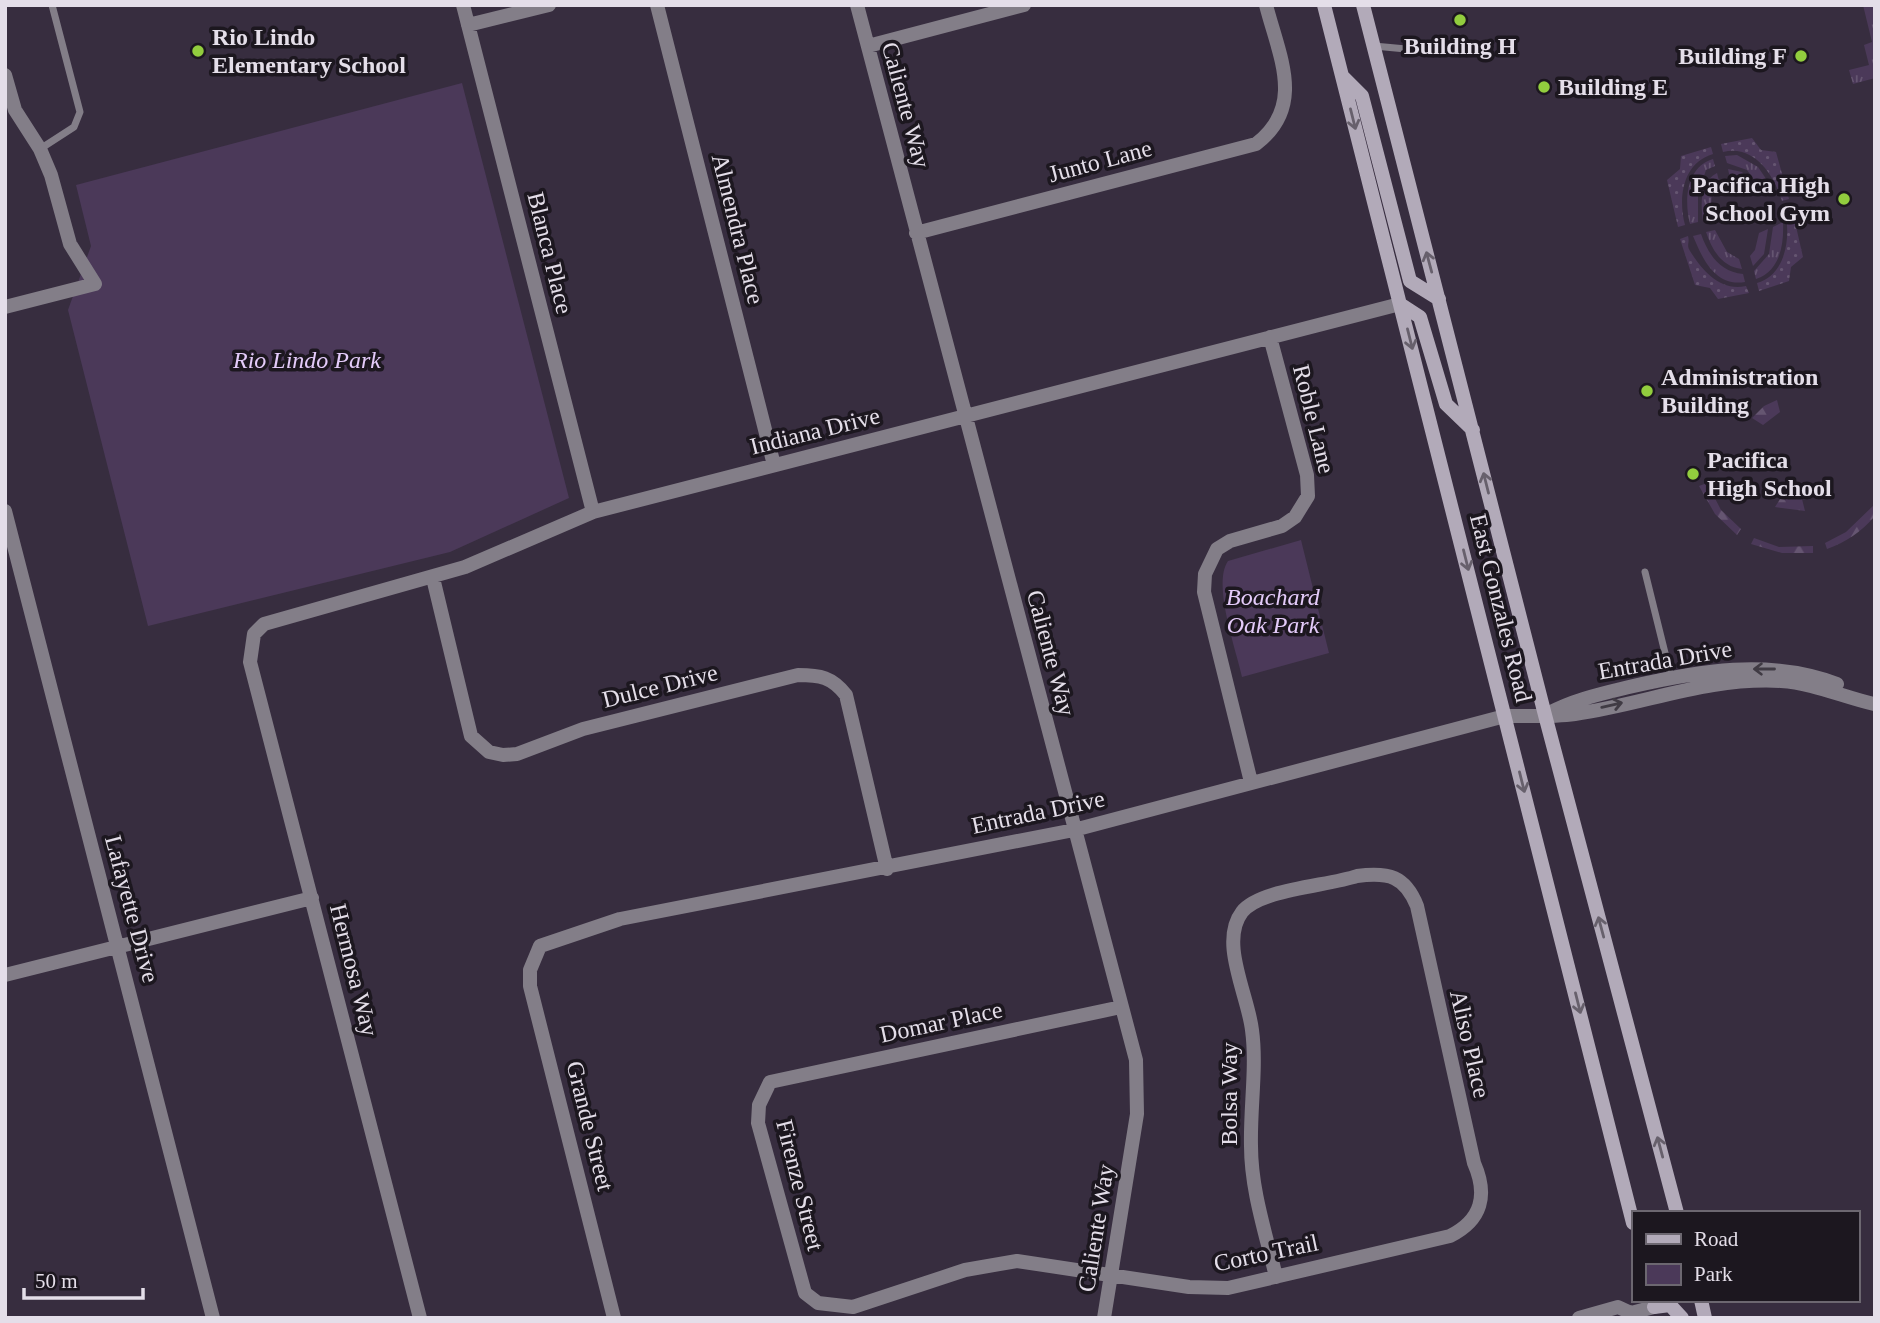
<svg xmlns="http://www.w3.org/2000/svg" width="1880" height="1323" font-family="'Times New Roman',serif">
<defs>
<pattern id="grass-tufts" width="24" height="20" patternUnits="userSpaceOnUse" patternTransform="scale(1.75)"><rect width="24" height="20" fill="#4b3959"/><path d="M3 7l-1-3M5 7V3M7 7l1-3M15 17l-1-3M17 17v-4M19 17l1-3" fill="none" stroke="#655571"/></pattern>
<pattern id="forest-firs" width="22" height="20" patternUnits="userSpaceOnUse" patternTransform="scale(1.75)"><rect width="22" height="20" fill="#4b3959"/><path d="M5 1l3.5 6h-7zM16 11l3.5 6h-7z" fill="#655571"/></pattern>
<pattern id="garden-dots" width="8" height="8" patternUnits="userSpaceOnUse" patternTransform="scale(1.75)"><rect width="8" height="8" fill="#4b3959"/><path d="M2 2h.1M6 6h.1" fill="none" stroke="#655571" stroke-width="1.8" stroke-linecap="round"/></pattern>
</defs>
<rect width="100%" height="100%" fill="#372d3f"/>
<!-- grass -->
<path fill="url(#grass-tufts)" d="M1863 5H1875V78L1853 84 1849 70 1869 65 1864 45 1872 42Z
M1737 155 1758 167 1775 192 1764 193 1747 170 1727 163 1725 156Z
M1713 159 1715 166 1706 170 1698 194V222L1690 224C1684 201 1686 167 1713 159Z
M1728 169 1742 172 1759 193 1749 195 1739 182 1730 178Z
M1717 173 1719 181 1712 192 1710 219 1703 220C1700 202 1701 181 1717 173Z
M1783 222C1784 245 1780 271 1756 279L1754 271 1769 254 1773 227Z
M1768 229 1764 254 1753 266 1750 256 1755 250 1759 233Z
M1715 230 1727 252 1739 259 1742 269C1722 267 1712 250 1706 232Z
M1701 234C1708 254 1720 272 1743 274L1745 282C1714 287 1702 257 1693 236Z"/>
<!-- forest -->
<path fill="url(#forest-firs)" d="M1777 400 1780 412 1763 425 1752 418 1764 406Z
M1707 483 1721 510 1741 529 1737 535 1715 514 1699 486Z
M1782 496 1802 499 1805 511 1775 507Z
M1874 505 1875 516C1861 532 1846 542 1827 549L1825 543 1846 532Z
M1754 538 1779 547 1813 546V553H1782L1751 544Z"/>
<!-- park -->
<path fill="#4b3959" d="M462 83 569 498 450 552 148 626 68 310 91 246 76 185Z
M1301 540 1329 653 1242 677C1236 649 1212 584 1228 561Z"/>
<!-- garden -->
<path fill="url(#garden-dots)" d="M1752 138 1761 150 1776 152 1789 199 1782 201C1774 175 1754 144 1723 152L1721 144Z
M1711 147 1713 154C1682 163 1678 199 1685 225L1678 227 1667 180 1680 169 1681 156Z
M1792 209 1803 257 1791 267 1789 281 1759 291 1757 283C1786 275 1791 237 1785 212Z
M1688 236C1690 243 1686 245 1690 251 1702 270 1720 292 1746 286L1749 293 1718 299 1710 288 1695 285 1680 239Z"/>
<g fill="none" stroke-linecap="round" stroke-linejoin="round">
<!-- lane -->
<path stroke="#837e88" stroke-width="7" d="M1374 46 1438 52
M40 149 74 127 80 112 52 5
M1645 572 1671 677"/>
<!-- street -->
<path stroke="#837e88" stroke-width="14" d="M463 5 593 512
M657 5 774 465
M857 5 1136 1060 1137 1114 1104 1318
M468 25 549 5
M868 46 1024 5
M5 75 15 110 40 149 51 175 70 244 95 284 5 307
M916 233 1256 144C1306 106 1279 56 1266 5
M5 511 213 1318
M433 578 471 736 489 752 503 755 517 754 583 729 798 675C820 675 832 677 846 695L887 869
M1547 714C1573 700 1600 694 1629 687 1698 671 1769 658 1837 684
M1251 782 1204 592 1205 574 1217 549 1230 541 1282 526 1295 517 1308 496 1307 475 1270 337
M5 975 312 898
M1121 1007 770 1082 759 1105 758 1123 805 1293 818 1303 853 1307 965 1270 1017 1261 1189 1287 1228 1288 1450 1236C1482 1220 1488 1195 1474 1163L1417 906C1405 876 1389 872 1357 876 1328 886 1260 889 1242 912 1219 942 1248 995 1252 1030 1257 1067 1250 1108 1251 1146 1251 1190 1266 1234 1276 1277
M420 1318 250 662 254 634 264 624 465 567 593 512 1400 304
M614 1318 530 986V970L540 946 620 919 1074 830 1505 716C1528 716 1553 717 1575 714 1647 704 1705 677 1781 681 1813 683 1843 697 1874 704
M1579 1318 1618 1307 1631 1313 1654 1307"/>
<!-- secondary -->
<path stroke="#b2aab9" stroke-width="14" d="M1324 5 1633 1223
M1363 5 1545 715 1677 1213
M1343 77 1362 96 1410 281 1439 299
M1400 304 1420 317 1446 404 1473 430
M1701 1300 1705 1318
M1654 1307 1670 1305 1682 1318"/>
</g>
<!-- one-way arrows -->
<defs><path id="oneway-shaft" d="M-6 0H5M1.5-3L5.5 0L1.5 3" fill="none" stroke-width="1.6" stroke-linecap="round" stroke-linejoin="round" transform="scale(1.75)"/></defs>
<g stroke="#67606c">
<use href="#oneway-shaft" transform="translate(1353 119) rotate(76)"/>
<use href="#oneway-shaft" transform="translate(1429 262) rotate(-105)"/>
<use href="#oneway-shaft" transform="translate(1410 339) rotate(76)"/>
<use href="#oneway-shaft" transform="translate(1486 483) rotate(-104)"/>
<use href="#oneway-shaft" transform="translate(1466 560) rotate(76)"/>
<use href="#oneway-shaft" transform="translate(1522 782) rotate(76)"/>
<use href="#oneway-shaft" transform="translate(1601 927) rotate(-105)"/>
<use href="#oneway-shaft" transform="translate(1578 1003) rotate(76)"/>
<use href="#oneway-shaft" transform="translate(1660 1147) rotate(-105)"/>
</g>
<g stroke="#403b44">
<use href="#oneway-shaft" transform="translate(1764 669) rotate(180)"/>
<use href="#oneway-shaft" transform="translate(1612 705) rotate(-13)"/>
</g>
<!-- markers -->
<g fill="#92cd3e" stroke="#1c171f" stroke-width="2.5">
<circle cx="1460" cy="20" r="7"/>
<circle cx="198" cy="51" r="7"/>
<circle cx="1801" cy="56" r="7"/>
<circle cx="1544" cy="87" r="7"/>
<circle cx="1844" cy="199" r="7"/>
<circle cx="1647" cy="391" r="7"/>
<circle cx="1693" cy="474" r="7"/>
</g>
<g text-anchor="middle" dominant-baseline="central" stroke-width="7" stroke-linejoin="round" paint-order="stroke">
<!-- poi labels -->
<g font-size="24" font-weight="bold" fill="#e4dee9" stroke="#1c171f" text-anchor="start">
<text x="212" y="37">Rio Lindo<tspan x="212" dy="28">Elementary School</tspan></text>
<text x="1460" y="46" text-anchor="middle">Building H</text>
<text x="1787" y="56" text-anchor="end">Building F</text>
<text x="1558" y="87">Building E</text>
<text x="1830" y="185" text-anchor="end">Pacifica High<tspan x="1830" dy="28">School Gym</tspan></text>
<text x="1661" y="377">Administration<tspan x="1661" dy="28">Building</tspan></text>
<text x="1707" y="460">Pacifica<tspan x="1707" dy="28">High School</tspan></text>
</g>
<!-- street labels -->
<g font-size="24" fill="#e4dee9" stroke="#1c171f">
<text transform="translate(906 105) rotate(75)">Caliente Way</text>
<text transform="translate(1100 161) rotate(-15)">Junto Lane</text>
<text transform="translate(738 229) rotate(76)">Almendra Place</text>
<text transform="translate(550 253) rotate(76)">Blanca Place</text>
<text transform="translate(1314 419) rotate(76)">Roble Lane</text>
<text transform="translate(815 431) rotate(-14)">Indiana Drive</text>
<text transform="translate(1501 608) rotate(76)">East Gonzales Road</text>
<text transform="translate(1051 653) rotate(75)">Caliente Way</text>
<text transform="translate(1665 660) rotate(-10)">Entrada Drive</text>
<text transform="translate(660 686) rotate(-14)">Dulce Drive</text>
<text transform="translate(1038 812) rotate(-12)">Entrada Drive</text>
<text transform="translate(132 909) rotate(75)">Lafayette Drive</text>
<text transform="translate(354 970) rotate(76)">Hermosa Way</text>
<text transform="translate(941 1022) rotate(-12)">Domar Place</text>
<text transform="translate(1470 1044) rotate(77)">Aliso Place</text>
<text transform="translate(1229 1094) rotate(-90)">Bolsa Way</text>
<text transform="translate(590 1126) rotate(76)">Grande Street</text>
<text transform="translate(800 1185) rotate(76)">Firenze Street</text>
<text transform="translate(1096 1228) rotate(-81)">Caliente Way</text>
<text transform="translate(1266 1253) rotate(-12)">Corto Trail</text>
</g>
<!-- park labels -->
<g font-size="24" font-style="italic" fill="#e4cbfa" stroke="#1c171f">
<text x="307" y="360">Rio Lindo Park</text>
<text x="1273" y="597">Boachard<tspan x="1273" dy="28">Oak Park</tspan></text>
</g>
</g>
<!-- border -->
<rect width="1880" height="1323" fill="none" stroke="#e4dee9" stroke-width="14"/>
<!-- legend -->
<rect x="1632" y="1211" width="228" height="91" fill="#1c171f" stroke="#6c6770" stroke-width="2"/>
<rect x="1646" y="1234" width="35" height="10" fill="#b2aab9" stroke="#6c6770" stroke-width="2"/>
<text x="1694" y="1246" font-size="21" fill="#e4dee9">Road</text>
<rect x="1646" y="1264" width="35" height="21" fill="#4b3959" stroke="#6c6770" stroke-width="2"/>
<text x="1694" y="1281" font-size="21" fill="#e4dee9">Park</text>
<!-- scale -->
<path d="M24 1288v10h119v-10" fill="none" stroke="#e4dee9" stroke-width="3.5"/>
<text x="35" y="1288" font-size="21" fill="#e4dee9" stroke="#1c171f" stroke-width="5" paint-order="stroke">50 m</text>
</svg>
